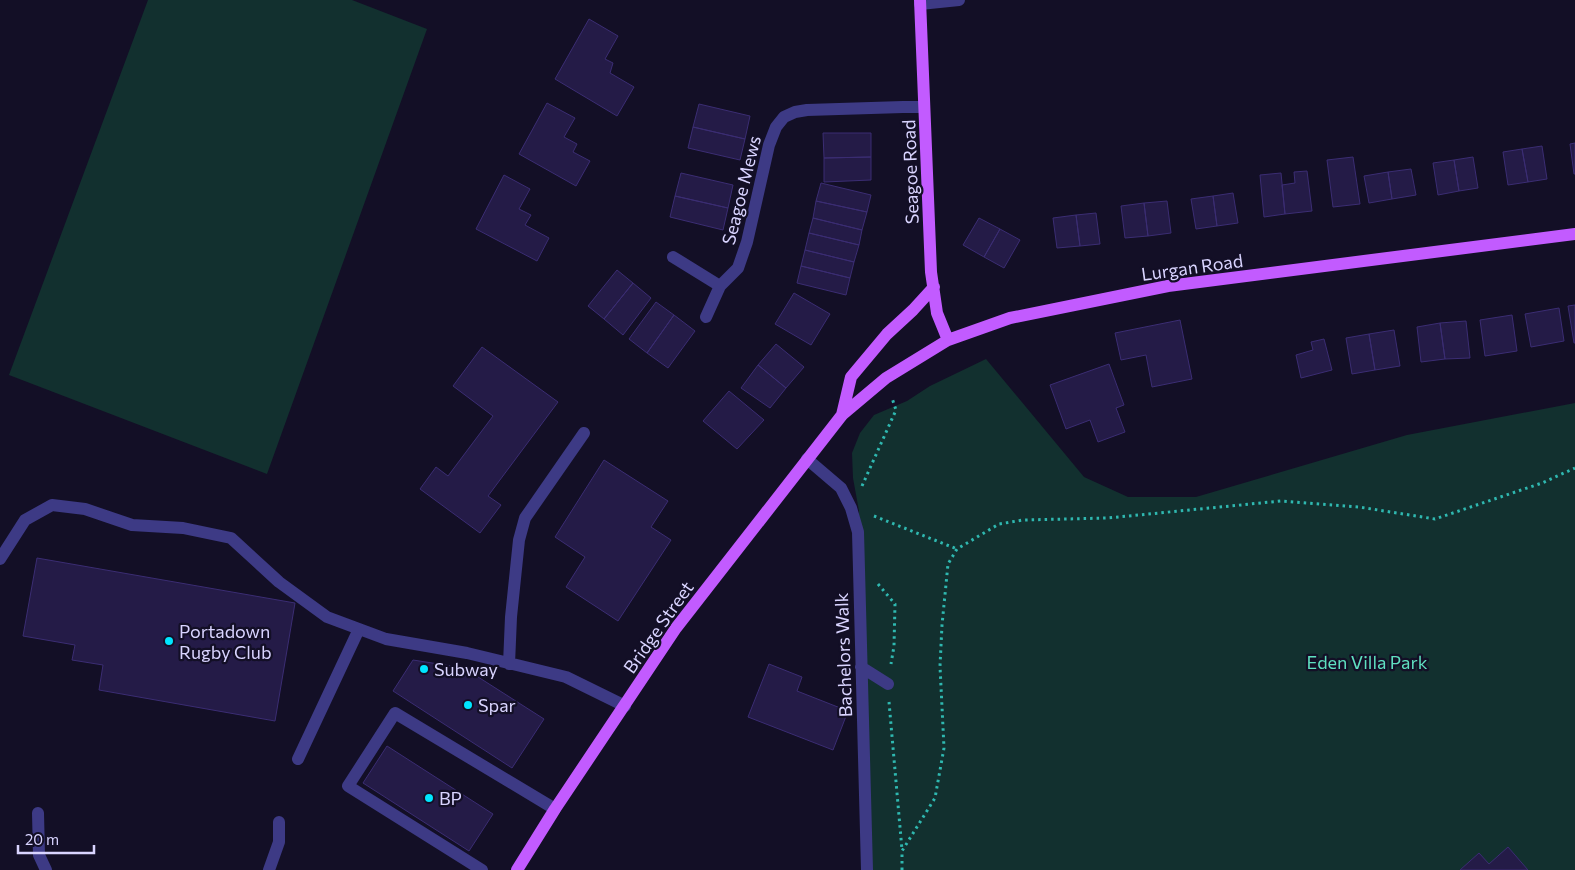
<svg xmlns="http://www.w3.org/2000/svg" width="1575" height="870" font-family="Commissioner,sans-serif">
<rect width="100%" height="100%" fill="#130f26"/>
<!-- green -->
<path fill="#12302f" d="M148 0H352L427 29 267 474 9 375Z
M986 359 1084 477 1128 497H1196L1407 435 1575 403V870H867L858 532 859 511 853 478 852 453 860 433 874 415 907 401 930 386Z"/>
<!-- building -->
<path fill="#241b47" stroke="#3b2d73" d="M589 19 618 36 605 59 613 63 610 73 634 87 617 116 555 79Z
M547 103 575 118 564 137 577 144 573 152 590 161 576 186 519 154Z
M699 104 750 116 745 139 693 127Z
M693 127 745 139 740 160 688 148Z
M823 133H871V157L824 158Z
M1575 143V174H1574L1570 144Z
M1542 146 1547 179 1528 182 1522 149Z
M1522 149 1528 182 1508 185 1503 152Z
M871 157V180L824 182V158Z
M1353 157 1360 204 1333 207 1327 160Z
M1473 157 1478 188 1459 191 1454 160Z
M1454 160 1459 191 1438 195 1433 163Z
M1411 169 1416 195 1392 199 1388 172Z
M1307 171 1312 211 1285 214 1282 185 1295 183 1294 172Z
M1388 172 1392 199 1369 203 1364 176Z
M681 173 733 185 728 208 675 196Z
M1281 173 1285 214 1264 217 1260 175Z
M504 175 530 189 519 209 531 215 525 225 549 238 537 261 476 229Z
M821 183 871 195 867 212 816 201Z
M1233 193 1238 223 1217 226 1213 196Z
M675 196 728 208 723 230 670 217Z
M1213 196 1217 226 1196 229 1191 199Z
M816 201 867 212 862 230 813 218Z
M1167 201 1171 233 1148 236 1144 203Z
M1144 203 1148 236 1125 238 1121 206Z
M1096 213 1100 244 1080 246 1076 215Z
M1076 215 1080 246 1057 248 1053 218Z
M813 218 862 230 859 245 809 233Z
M979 218 1000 229 984 257 963 245Z
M1000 229 1020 240 1004 268 984 257Z
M809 233 859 245 854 262 805 250Z
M805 250 854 262 850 278 801 266Z
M801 266 850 278 846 295 797 283Z
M617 270 633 283 604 319 588 306Z
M633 283 651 298 623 335 604 319Z
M794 293 830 314 811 345 775 324Z
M656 302 674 315 647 353 629 339Z
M1575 305V343H1574L1568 306Z
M1559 308 1564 341 1531 347 1525 314Z
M674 315 695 331 668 368 647 353Z
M1512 315 1517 351 1485 356 1480 320Z
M1180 320 1192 379 1152 387 1146 355 1121 360 1115 333Z
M1466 321 1470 358 1445 359 1440 323Z
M1440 323 1445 359 1421 362 1417 327Z
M1394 330 1400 366 1375 370 1369 334Z
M1369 334 1375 370 1352 374 1346 338Z
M1324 339 1332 370 1301 378 1296 355 1313 350 1311 342Z
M776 344 804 367 786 388 758 365Z
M482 347 558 402 488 496 501 505 480 533 420 489 436 467 448 476 493 416 453 386Z
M1109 364 1124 405 1116 408 1125 432 1098 442 1090 420 1066 429 1050 385Z
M758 365 786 388 770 408 741 388Z
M729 391 764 420 737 449 703 421Z
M604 460 668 501 651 527 671 540 618 621 566 587 585 557 555 537Z
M37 558 295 603 275 721 99 690 103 665 72 660 75 645 23 636Z
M413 660 464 668 544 719 512 768 393 691Z
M769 664 802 677 797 691 848 711 833 750 748 717Z
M387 746 493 814 469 851 363 783Z
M1508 847 1528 870H1460L1479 853 1489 864Z"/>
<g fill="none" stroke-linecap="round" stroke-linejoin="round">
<!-- path -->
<path stroke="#2fb8b0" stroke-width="3" stroke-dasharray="2.5 4" stroke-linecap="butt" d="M862 486 896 410 892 398
M874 516 957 549
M878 584 895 604 894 646 891 664
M889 702 902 850
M902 870V851L935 798 944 748 940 666 942 625 948 564 957 549 999 524 1023 520 1108 518 1281 501 1359 507 1435 519 1542 483 1575 468"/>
<!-- minor -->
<path stroke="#3d3a85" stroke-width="12" d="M920 4 959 0
M673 257 720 286
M706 317 720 286 738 268 747 242 769 145 776 127 784 117 795 112 807 110 903 107H924
M807 459 841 488 851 508 858 532 867 870
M0 559 25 520 52 505 85 509 132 525 183 528 231 538 279 582 327 617 386 639 467 653 566 677 625 706
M509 664 511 617 519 540 525 518 584 433
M861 667 888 684
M298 759 359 629
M38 813 39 855 46 870
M269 870 279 842V822
M482 870 348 786 395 713 555 809"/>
<!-- major -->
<path stroke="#c25bff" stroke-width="12" d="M920 0 931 272 937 313 948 340
M842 415 851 377 887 334 913 310 934 287
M517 870 555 809 676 628 842 415 886 378 948 340 1010 318 1168 286 1575 234"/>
</g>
<!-- markers -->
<g fill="#00e5ff" stroke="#130f26" stroke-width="2">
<circle cx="169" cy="641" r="5"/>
<circle cx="424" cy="669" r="5"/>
<circle cx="468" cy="705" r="5"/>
<circle cx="429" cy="798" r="5"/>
</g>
<g text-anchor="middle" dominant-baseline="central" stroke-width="4.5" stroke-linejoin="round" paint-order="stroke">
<!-- street labels -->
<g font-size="18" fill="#d9d4ff" stroke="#130f26">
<text transform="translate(910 172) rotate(-92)">Seagoe Road</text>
<text transform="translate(741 190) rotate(-76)">Seagoe Mews</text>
<text transform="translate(1192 267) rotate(-8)">Lurgan Road</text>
<text transform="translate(658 627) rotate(-55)">Bridge Street</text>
<text transform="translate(843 655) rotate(-92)">Bachelors Walk</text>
</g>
<!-- poi labels -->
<g font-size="18" fill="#d9d4ff" stroke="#130f26" text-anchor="start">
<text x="179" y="631">Portadown<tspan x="179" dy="21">Rugby Club</tspan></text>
<text x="434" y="669">Subway</text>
<text x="478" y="705">Spar</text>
<text x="439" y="798">BP</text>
</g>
<!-- park labels -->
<g font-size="18" fill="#5fe0c0" stroke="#130f26">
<text x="1367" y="662">Eden Villa Park</text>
</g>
</g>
<!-- scale -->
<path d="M18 845v8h76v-8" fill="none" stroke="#d9d4ff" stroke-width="2.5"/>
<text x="25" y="845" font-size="15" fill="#d9d4ff" stroke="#130f26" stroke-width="4" paint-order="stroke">20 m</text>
</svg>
